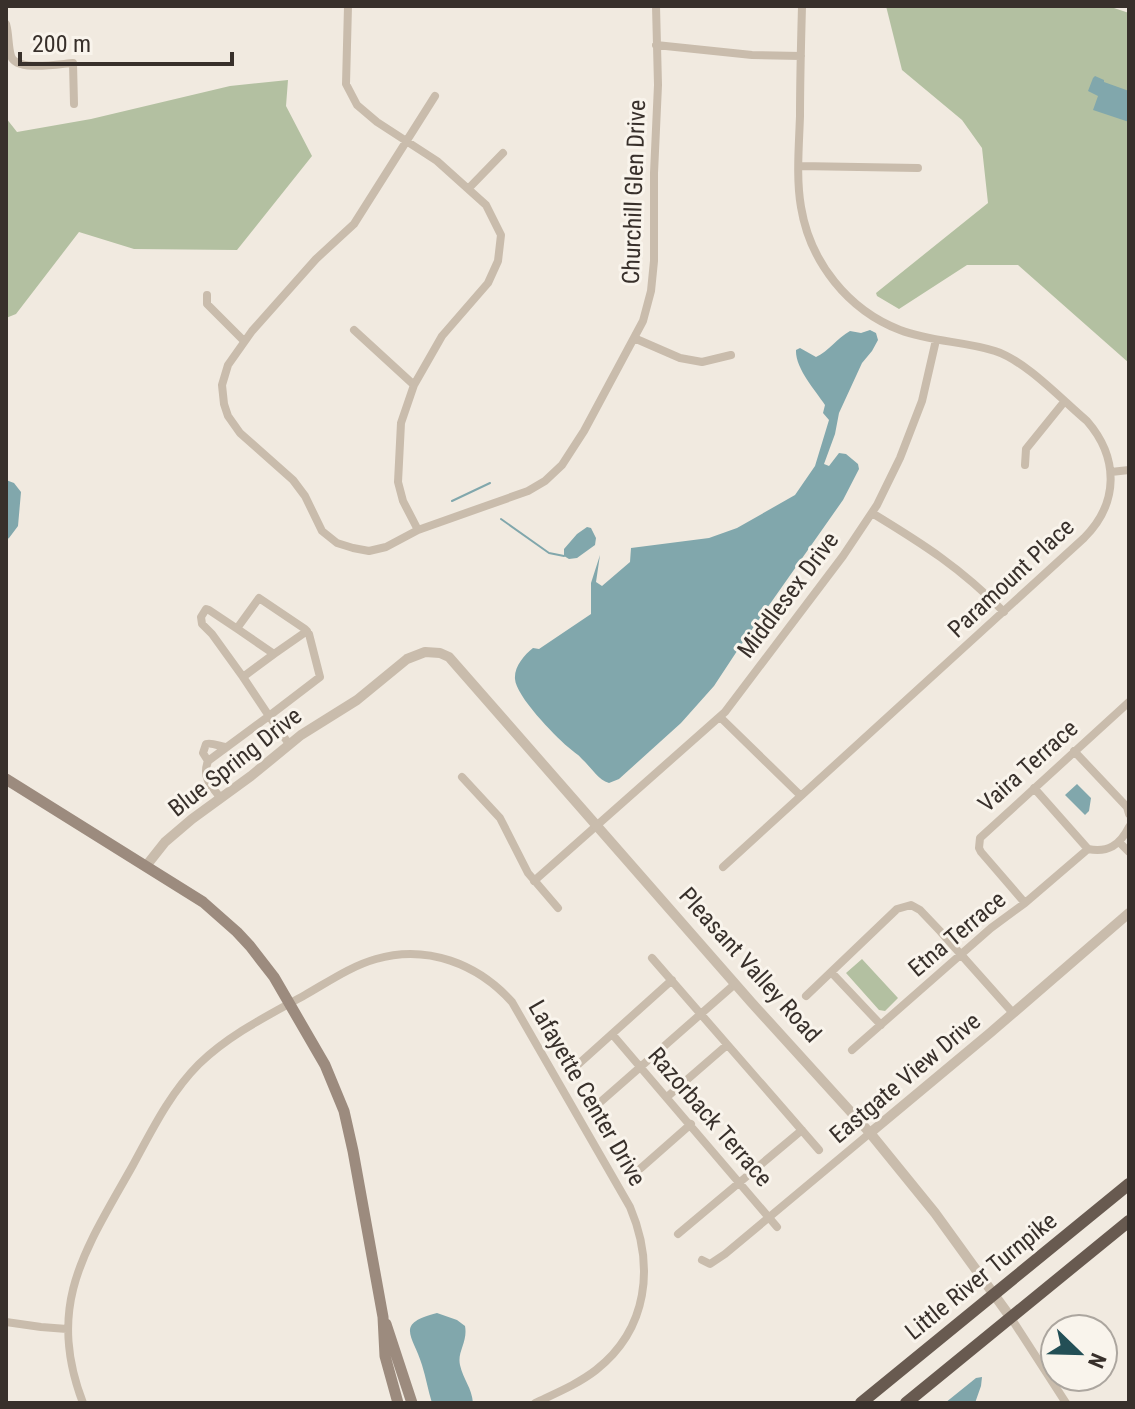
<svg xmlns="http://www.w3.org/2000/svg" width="1135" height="1409" font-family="'Roboto Condensed',sans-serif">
<rect width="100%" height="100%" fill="#f1eae0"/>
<!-- green -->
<path fill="#b3c0a1" d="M886 6H1108L1129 13V363L1018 265H967L899 309 877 296 876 293 988 203 982 148 962 120 902 70Z
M288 80 286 106 312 156 237 250 134 249 79 232 16 314 6 318V118L17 132 91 119 230 86Z
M862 959 898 998 885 1011 879 1010 846 973Z"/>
<!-- water -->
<path fill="#81a7ac" d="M1095 76 1104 80V82L1129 91V122L1093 110 1098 96 1088 91 1093 78Z
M870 330 876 333 878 340 872 351 862 363 839 413 835 434 824 464 829 466 839 453 846 454 858 464 859 469 843 500 741 645 714 686 681 723 619 779 609 783C597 779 592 768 582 759 578 754 572 751 568 747 554 735 516 696 515 679 514 667 524 655 533 648L539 649 591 614V583L600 555 596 582 602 586 630 562 631 548 709 538 737 528 795 495 815 466 829 420 823 413 825 405C815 390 795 368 796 350L800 348 816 357C829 351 837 338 850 331L861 333Z
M6 480 14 483 21 492 18 526 9 538 6 540Z
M587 527 591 528 596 538 595 545 577 558 569 559 564 556V549L577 534Z
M1077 784 1091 798 1089 811 1085 815 1065 795Z
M437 1313 457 1320 465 1326C468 1342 457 1352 460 1365 463 1379 472 1388 473 1403H432C428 1390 426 1378 422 1365 413 1335 394 1324 437 1313Z
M982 1377 981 1386 975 1403H945L976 1378Z"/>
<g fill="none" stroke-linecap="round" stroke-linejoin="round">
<!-- stream -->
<path stroke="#81a7ac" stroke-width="2" d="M452 501 490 483
M501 519 549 553 564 556"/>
<!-- minor -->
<path stroke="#c9bcac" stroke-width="8" d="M348 6 346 84 357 105 377 122 437 161 486 205 501 235 498 261 488 283 442 336 414 385 401 423 398 482 403 501 418 530
M6 24C9 34 8 46 11 56 16 72 59 64 73 63L74 104
M656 45 752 55 801 56
M435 96 354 224 316 259 252 331 228 365 222 385 224 404 228 416 240 433 293 480 305 496 322 531 337 543 353 548 369 551 386 547 418 530 528 491 545 481 562 465 584 431 643 321 651 291 654 261V173L658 85 656 6
M799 166 918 168
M468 189 503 153
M207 295V304L244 341
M354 330 414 385
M634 338 680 358 702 362 731 355
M1025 465 1026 449 1064 402
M1111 472 1129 470
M872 513C923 544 961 568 1004 612
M239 630 209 610 206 609 201 617 202 624 212 634 243 677
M720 717 801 796
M289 744 269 716 320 677 309 634 305 629 259 598 238 627 239 630 274 654 307 631
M1074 751 1127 807 1129 814
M208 761 203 753 206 744C213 742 220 747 226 747
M462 777 500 818 528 873 558 908
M1034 788 1088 849C1108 853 1120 845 1129 827
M220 797C210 785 202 777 208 761L269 716 243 677 274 654
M1119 842 1129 852
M723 867 1084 538C1119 503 1119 458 1087 421 1062 400 1026 361 995 351 964 341 931 342 900 330 848 310 810 262 801 207 796 178 799 146 800 116 800 79 801 43 802 6
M534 881 725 712 843 556 877 505 900 458 922 401 936 340
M1025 903 981 852 979 848 980 838 1129 702
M652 958 819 1150
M831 972 881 1025
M806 996 897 909 911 905 920 910 940 931 1013 1013
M612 1034 777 1227
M852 1050 991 928 1025 903 1088 849
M573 1069 672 980
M667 1097 727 1045
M597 1105 735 984
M641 1168 691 1124
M678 1234 802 1130
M702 1260 710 1264 725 1254 870 1133
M1011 1318 1066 1403
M6 1322 41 1327 67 1329
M83 1403C45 1304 86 1249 133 1165 152 1130 170 1093 199 1064 230 1034 269 1015 305 995 328 982 351 966 376 959 427 944 478 964 512 1002L630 1207C655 1266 648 1329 596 1370 578 1384 556 1393 535 1403"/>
<!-- tertiary -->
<path stroke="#c9bcac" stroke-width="10" d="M146 866 165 842 192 819 251 776 301 735 357 700 407 659 425 652 440 653 449 657 751 1002 870 1133 935 1213 1011 1318
M870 1133 990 1033 1129 913"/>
<!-- secondary -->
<path stroke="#9c8b7e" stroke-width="11" d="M6 779 203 902 237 932 250 946 274 977 325 1065 344 1111 353 1151 383 1317 385 1356 398 1403
M386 1324 412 1403"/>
<!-- trunk -->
<path stroke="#685a50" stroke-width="12" d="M861 1403 1129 1184
M906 1403 1129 1221"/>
</g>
<g text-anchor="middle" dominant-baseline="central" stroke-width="6" stroke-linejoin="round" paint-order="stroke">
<!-- street labels -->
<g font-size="24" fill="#38302b" stroke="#f9f4ec">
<text transform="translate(634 192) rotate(-88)">Churchill Glen Drive</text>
<text transform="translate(1011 578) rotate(-43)">Paramount Place</text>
<text transform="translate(788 595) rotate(-53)">Middlesex Drive</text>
<text transform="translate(235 762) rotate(-38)">Blue Spring Drive</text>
<text transform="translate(1028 766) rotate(-42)">Vaira Terrace</text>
<text transform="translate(957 934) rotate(-40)">Etna Terrace</text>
<text transform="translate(750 965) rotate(48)">Pleasant Valley Road</text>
<text transform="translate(905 1078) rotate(-40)">Eastgate View Drive</text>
<text transform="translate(587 1093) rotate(60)">Lafayette Center Drive</text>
<text transform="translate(710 1117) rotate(49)">Razorback Terrace</text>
<text transform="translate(981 1276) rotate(-39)">Little River Turnpike</text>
</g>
</g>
<!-- border -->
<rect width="1135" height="1409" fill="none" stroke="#38302b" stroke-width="16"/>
<!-- north arrow -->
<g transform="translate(1079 1353) rotate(113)"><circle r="38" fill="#f9f4ec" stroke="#aca69f" stroke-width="2"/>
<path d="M0-6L14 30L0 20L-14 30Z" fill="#234f56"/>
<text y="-12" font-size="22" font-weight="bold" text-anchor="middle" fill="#38302b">N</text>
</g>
<!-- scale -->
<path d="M20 52v12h212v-12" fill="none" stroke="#38302b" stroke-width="4"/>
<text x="32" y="52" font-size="24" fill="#38302b" stroke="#f9f4ec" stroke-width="6" paint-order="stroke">200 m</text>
</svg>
